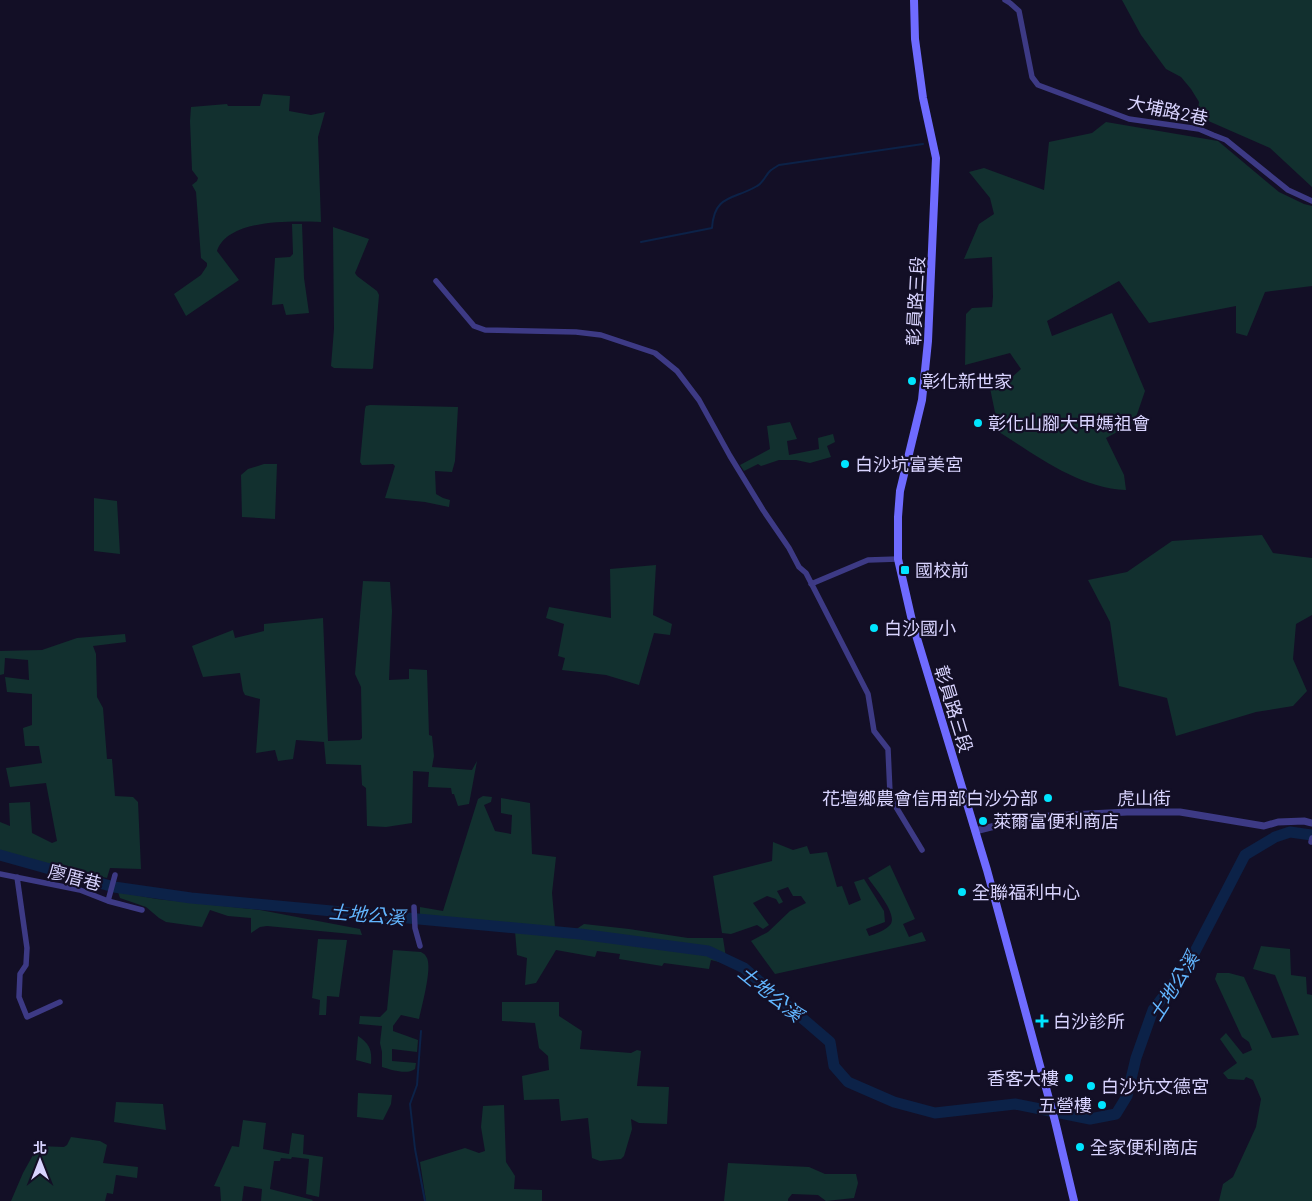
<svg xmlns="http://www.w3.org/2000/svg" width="1312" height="1201" font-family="Barlow,'Noto Sans TC',sans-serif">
<rect width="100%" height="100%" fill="#130f26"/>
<!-- green -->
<path fill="#12302f" d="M1122 0H1312V187L1270 148 1197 116 1199 102 1191 89 1181 77 1166 69 1141 35Z
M263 94 290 96 289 111 311 115 325 112 318 137 321 222C294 221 228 218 217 251L239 280 186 316 174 294 201 275 207 266V263L201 258 196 192 192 185 197 181 198 178 192 170 190 121 191 107 227 104 228 106H260Z
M1106 122 1218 141 1279 192 1304 204 1312 206V286L1265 292 1247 336 1236 333V306L1149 323 1119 281 1047 321 1052 336 1112 313 1145 391 1134 423 1106 438 1124 475 1126 490C1079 488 1037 456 999 432L990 388 1002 386 1021 369 1010 353 965 365 966 314 972 308 992 307 993 297 992 257 964 259 979 224 994 214 990 198 969 172 984 168 1044 190 1049 142 1092 133Z
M292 224H302L304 278 309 313 286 315 283 304 272 305 275 258 290 257 293 254Z
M333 227 369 239 355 273 357 276 377 291 379 295 373 368 372 369 334 368 331 366 334 329Z
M370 405 458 407 455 461 452 472 435 471 436 494 443 498 450 500 449 507 425 502 385 498 395 466 393 464 362 465 360 462 365 409 366 406Z
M790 422 797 439 787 441 789 455 819 449 818 438 833 434 835 442 827 446 831 457 810 463 796 460H779L761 466 758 464 744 471 740 465 770 449 767 426Z
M264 464H277L275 519 242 517 241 475 248 469Z
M94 498 117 501 120 554 94 551Z
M1262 535 1273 553 1312 558V615L1296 624 1293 659 1307 691 1293 706 1256 712 1176 736 1167 698 1119 686 1110 622 1088 580 1127 572 1172 541Z
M656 565 653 615 672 624 670 635 654 633 639 685 606 675 562 670 565 658 558 656 564 624 546 618 549 607 611 618 610 569Z
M363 581 390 582 392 611 389 680 409 679V669L427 670 429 735 432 736 434 756 432 767 472 770 477 761 469 804 458 806 454 794H452L451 788 428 787 429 772 413 771 412 823 386 827 367 826 366 788 362 785 361 765 326 764 324 742 296 740 293 759 278 761 275 750 256 753 260 699 245 695 243 691 240 673 203 677 192 646 233 630 235 638 264 631V624L323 618 328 741 360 740 362 738 361 687 355 674Z
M125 634 126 642 93 646 96 654 97 697 103 708 107 759H112L115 796 133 797 138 802 141 869 110 868 107 878 0 852V822L10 826 9 803 30 802 32 833 52 843 57 841 46 783 10 787 6 768 42 763 39 746H25L23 728 32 725V694L7 692 5 677 29 680 28 660 5 658 4 674 0 675V651L42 650 77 638Z
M483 796 492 797 491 802 484 805 495 831 511 834 512 815 501 813V798L530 803 532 854 556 857 552 893 555 927 575 930 584 924 629 929 688 938H723L727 964 711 960 709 969 664 963 662 966 619 959 620 954 597 951 595 957 556 950 536 983 525 985 527 958 517 955 515 931 420 917V907L443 911 478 799Z
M773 842 793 850 807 846 810 854 827 852 837 887 842 886 849 905 861 900 854 882 864 879 884 911 885 922 866 929 869 936C875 934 886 930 890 925 899 915 874 887 868 878L890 865 915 919 903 924 909 937 922 932 926 941 775 974 751 941 768 932 790 911 806 903 801 896H793L788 887 777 891 783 902 779 904 776 899 767 896 753 903 769 925 763 929 757 925 731 934 722 933 713 876 772 861Z
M118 892 157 899 260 910 360 929 362 935 267 926 260 927 251 933V918L228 916 210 910 202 927 166 922 159 918 146 907 120 898Z
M318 939 347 940 339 997 327 996 326 1015H319L320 1000 312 998Z
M1261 946 1290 949 1291 975 1306 977 1307 994 1312 995V1201H1219L1223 1184 1233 1177 1256 1127 1261 1099 1253 1080 1246 1077 1244 1080 1228 1079 1223 1073 1237 1063 1220 1039 1226 1033 1243 1054 1252 1050 1249 1042 1242 1037 1215 979 1217 973H1229L1244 977 1272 1038 1299 1035 1275 975 1253 969Z
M393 950 421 952C424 954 425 954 427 958 432 969 422 1005 419 1019L401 1015 393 1026V1031L418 1040 417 1052 392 1049V1061L416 1063 415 1069C407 1075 392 1070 382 1067V1052L380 1043 382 1026 359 1024 360 1016 380 1017 387 1010Z
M502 1002H559V1016L582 1031 580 1049 631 1053 637 1050 641 1051 637 1086 669 1087 667 1124 639 1123 631 1119 632 1129 624 1156 621 1159 600 1161 592 1158 588 1118 561 1121 559 1099 524 1100 522 1076 549 1070 548 1056 539 1048 535 1023 502 1021Z
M358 1036C370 1044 372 1050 371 1064L356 1060Z
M358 1093 392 1095 391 1104 383 1120 357 1117Z
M116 1102 163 1104 166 1130 114 1122Z
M504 1105 506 1162 515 1176 514 1189 542 1190V1201H426L420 1162 465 1148 479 1153 485 1151 481 1127 483 1106Z
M243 1120 266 1123 263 1149 289 1154 292 1133 304 1135 303 1154 323 1157 319 1197 306 1194 309 1159 292 1157 291 1159 281 1158 280 1161H274L270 1189 313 1200 312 1201H261L262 1189 244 1186 242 1201H221L220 1187 214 1186 232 1146 239 1147Z
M71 1137 100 1141 107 1145 103 1163 138 1167 137 1178 116 1175 113 1194 107 1193 105 1201H11L23 1173 38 1146 64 1147 67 1145Z
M728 1163 809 1167 825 1174H856L858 1183 854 1198 826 1201 818 1195 792 1194 788 1199V1201H724Z"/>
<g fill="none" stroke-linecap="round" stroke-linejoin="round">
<!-- stream -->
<path stroke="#0c2248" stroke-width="2" d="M641 242 712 228C714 194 734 200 757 186 763 183 765 176 770 171 772 169 776 167 779 165L923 144
M421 1031 417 1085 410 1104 415 1149 425 1201"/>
<!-- river -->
<path stroke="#0c2248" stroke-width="11" d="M0 855 114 887 191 898 580 934 708 951 744 968 830 1042 834 1066 848 1082 894 1102 935 1113 1015 1104 1090 1119 1116 1114 1127 1096 1136 1058 1153 1010 1188 965 1245 855 1275 837 1290 832 1312 835"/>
<!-- minor -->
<path stroke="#3d3a85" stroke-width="5.5" d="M1005 0 1010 3 1019 11 1032 77 1038 85 1129 119 1199 129 1213 135 1226 140 1288 190 1312 201
M436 281 474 326 485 330 576 332 601 335 655 353 677 371 699 400 730 456 763 510 789 548 799 567 806 573 868 694 874 731 888 749 890 793 893 802 922 850
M811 584 868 560 898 559
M1311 842 1312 838
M0 874 80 890 108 901 142 910
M17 877 27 948 26 965 20 974 19 997 27 1017 60 1002
M108 901 115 875
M414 907 415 928 420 946"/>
<!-- tertiary -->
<path stroke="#3d3a85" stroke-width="7" d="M975 831 1032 817 1127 812H1180L1264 826 1278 822 1304 821 1312 823"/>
<!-- secondary -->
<path stroke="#6f6bff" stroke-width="8" d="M914 0 915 39 923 98 936 158 928 341 922 400 900 491 898 517V559L913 625 987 870 1055 1121 1074 1201"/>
</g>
<!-- markers -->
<g fill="#00e5ff" stroke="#130f26" stroke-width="2">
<circle cx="912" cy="381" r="5"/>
<circle cx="978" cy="423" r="5"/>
<circle cx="845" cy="464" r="5"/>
<rect x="900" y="565" width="10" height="10" rx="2.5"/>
<circle cx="874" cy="628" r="5"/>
<circle cx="1048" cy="798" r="5"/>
<circle cx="983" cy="821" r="5"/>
<circle cx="962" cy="892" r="5"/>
<path d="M1039.5 1013.5h5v5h5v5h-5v5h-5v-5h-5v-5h5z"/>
<circle cx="1069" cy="1078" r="5"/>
<circle cx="1091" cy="1086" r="5"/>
<circle cx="1102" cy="1105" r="5"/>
<circle cx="1080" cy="1147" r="5"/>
</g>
<g text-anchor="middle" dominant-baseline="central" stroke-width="4.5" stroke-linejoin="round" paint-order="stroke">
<!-- street labels -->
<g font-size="18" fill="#d9d4ff" stroke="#130f26">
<text transform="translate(1168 110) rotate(12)">大埔路2巷</text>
<text transform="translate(915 301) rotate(-87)">彰員路三段</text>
<text transform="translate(954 709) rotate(73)">彰員路三段</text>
<text x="1144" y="798">虎山街</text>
<text transform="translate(75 877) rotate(15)">廖厝巷</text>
</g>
<!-- poi labels -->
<g font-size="18" fill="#d9d4ff" stroke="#130f26" text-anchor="start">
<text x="922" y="381">彰化新世家</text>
<text x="988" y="423">彰化山腳大甲媽祖會</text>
<text x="855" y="464">白沙坑富美宮</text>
<text x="915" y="570">國校前</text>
<text x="884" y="628">白沙國小</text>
<text x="1038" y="798" text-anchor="end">花壇鄉農會信用部白沙分部</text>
<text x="993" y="821">萊爾富便利商店</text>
<text x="972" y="892">全聯福利中心</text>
<text x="1053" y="1021">白沙診所</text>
<text x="1059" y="1078" text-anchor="end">香客大樓</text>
<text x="1101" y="1086">白沙坑文德宮</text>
<text x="1092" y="1105" text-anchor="end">五營樓</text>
<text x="1090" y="1147">全家便利商店</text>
</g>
<!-- water labels -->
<g font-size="19" font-style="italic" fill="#62b6ff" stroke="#130f26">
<text transform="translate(367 914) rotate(5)">土地公溪</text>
<text transform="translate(1173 986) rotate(-58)">土地公溪</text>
<text transform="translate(771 993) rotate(39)">土地公溪</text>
</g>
</g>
<!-- north arrow -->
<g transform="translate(40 1161)" stroke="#130f26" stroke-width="4" paint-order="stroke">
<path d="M0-4L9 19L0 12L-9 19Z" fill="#d9d4ff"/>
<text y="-8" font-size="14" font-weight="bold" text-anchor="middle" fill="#d9d4ff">北</text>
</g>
</svg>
